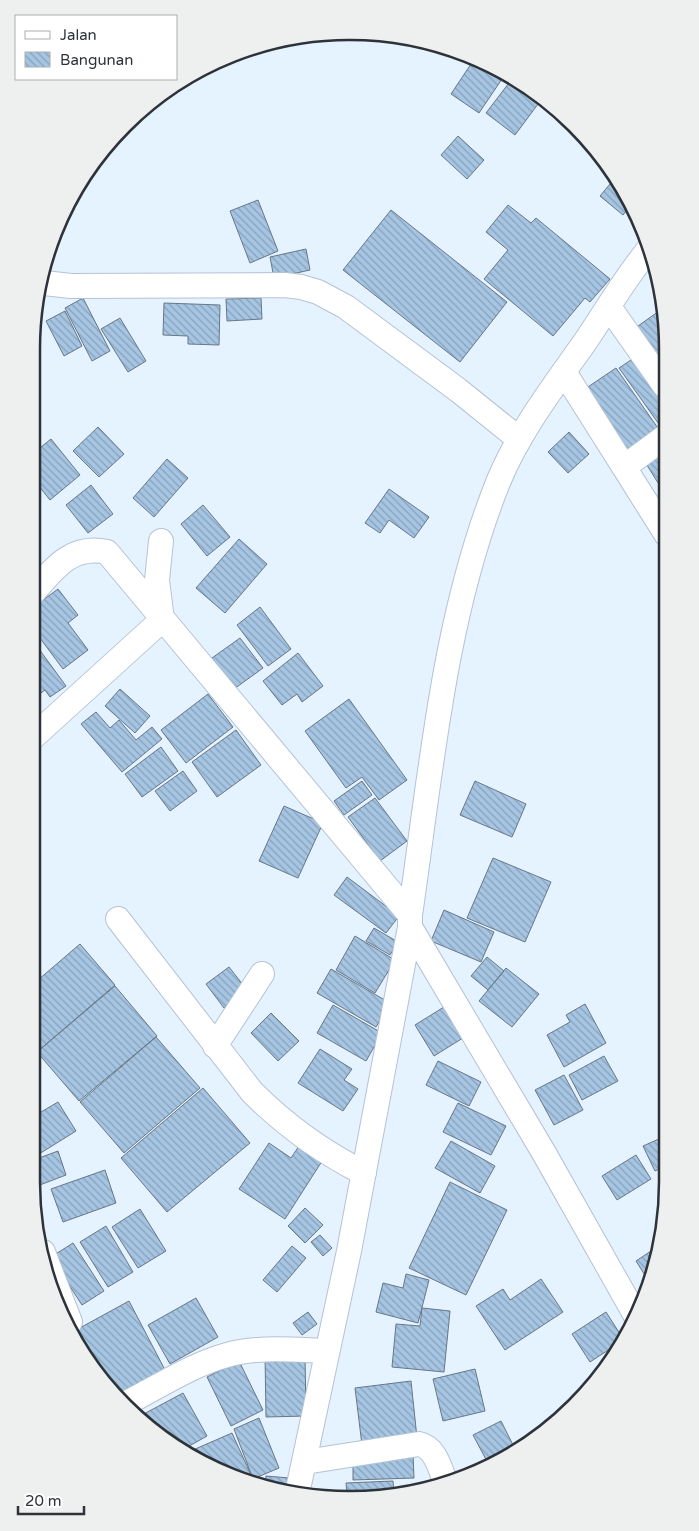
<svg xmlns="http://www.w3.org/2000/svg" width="699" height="1531" font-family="'Varela Round',sans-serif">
<defs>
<pattern id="building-back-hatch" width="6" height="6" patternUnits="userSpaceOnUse" patternTransform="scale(1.25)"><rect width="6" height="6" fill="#a5c5e3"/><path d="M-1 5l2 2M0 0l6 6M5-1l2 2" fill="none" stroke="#87a1b9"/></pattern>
</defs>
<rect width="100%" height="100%" fill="#e5f2ff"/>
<!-- building -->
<path fill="url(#building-back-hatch)" stroke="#687785" d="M475 58 504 76 479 113 451 94Z
M512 79 541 100 515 135 486 113Z
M458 136 484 160 467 179 441 155Z
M615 178 631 205 623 215 600 196Z
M258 200 278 251 250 263 230 211Z
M508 205 531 223 536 218 610 279 590 302 585 298 553 336 484 279 508 250 486 232Z
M391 210 507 302 460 362 343 270Z
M306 249 310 270 274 278 270 257Z
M658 282 664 305 652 286Z
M83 298 110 351 92 361 65 308Z
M261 298 262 319 227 321 226 299Z
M164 303 220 305 219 345 188 344V336L163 335Z
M662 309 665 314V380L631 331Z
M65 311 82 346 64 356 46 321Z
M120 318 146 361 128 372 101 329Z
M640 354 665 390V424L661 427 619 368Z
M616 368 660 431 626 454 582 391Z
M98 427 124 454 99 477 73 451Z
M569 432 589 454 568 473 548 452Z
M51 439 80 475 50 500 31 476V455Z
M665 449 666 483 660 486 645 462Z
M167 459 188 478 154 517 133 498Z
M91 485 113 514 88 533 66 505Z
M389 489 429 517 414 538 389 520 380 533 365 523Z
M203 505 230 537 207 556 181 524Z
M239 539 267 564 225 613 196 588Z
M58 589 78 615 68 623 88 650 63 669 31 626V609Z
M260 607 291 649 268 666 237 625Z
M31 638 66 686 50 697 45 690 31 700Z
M240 638 263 668 234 689 212 658Z
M298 653 323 686 302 702 297 694 282 705 263 681Z
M120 689 150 716 135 733 105 706Z
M208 694 233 727 186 763 161 730Z
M349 699 407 780 379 800 362 777 346 788 305 731Z
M96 712 110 728 119 720 136 740 152 727 162 739 122 772 81 724Z
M236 730 261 765 217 797 192 762Z
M161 747 178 771 142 797 125 774Z
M183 771 197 791 170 811 155 791Z
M362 781 372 795 344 815 334 801Z
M475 781 526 804 512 837 460 815Z
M375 798 407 841 380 861 348 817Z
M284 806 323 823 298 878 259 861Z
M493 858 551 882 525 942 467 918Z
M347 877 399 916 386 933 334 895Z
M444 910 494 932 481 962 431 941Z
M374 928 398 942 390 955 366 941Z
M355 936 395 960 375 993 336 970Z
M80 944 115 985 37 1052 31 1045V986Z
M487 957 504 971 488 990 471 976Z
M229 967 247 990 224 1008 206 984Z
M506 968 539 994 512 1027 479 1001Z
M331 969 390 1003 376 1027 317 993Z
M115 986 157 1036 79 1101 37 1052Z
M452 1002 471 1033 434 1056 415 1025Z
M585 1004 606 1043 564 1067 547 1035 570 1022 566 1015Z
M333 1005 382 1033 366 1061 317 1033Z
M271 1013 299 1041 278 1061 251 1033Z
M156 1037 200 1088 124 1153 80 1102Z
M320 1049 352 1069 344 1080 358 1089 343 1111 298 1083Z
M604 1056 618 1081 582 1100 569 1075Z
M438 1061 481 1082 469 1106 426 1085Z
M564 1075 583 1110 554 1125 535 1090Z
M203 1088 250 1143 167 1212 121 1158Z
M31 1093 41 1107 31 1113Z
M58 1102 76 1131 31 1159V1118Z
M458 1103 506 1126 491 1155 443 1132Z
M668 1135V1165L655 1171 643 1146Z
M451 1141 495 1166 480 1193 435 1168Z
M269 1143 291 1158 301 1143 324 1158 285 1219 239 1189Z
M58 1151 66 1175 32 1188 31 1161Z
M636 1155 651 1179 617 1200 602 1176Z
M105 1170 116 1203 63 1222 51 1189Z
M450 1182 507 1210 466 1295 409 1268Z
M305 1208 323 1225 305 1243 288 1226Z
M140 1209 166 1251 138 1268 112 1227Z
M106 1226 133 1272 108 1287 80 1242Z
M320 1235 332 1248 323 1256 311 1242Z
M73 1243 104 1291 82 1305 51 1257Z
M292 1246 306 1258 277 1292 263 1280Z
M654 1249 648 1280 636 1261Z
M406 1274 429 1280 418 1323 376 1312 383 1283 403 1288Z
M541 1279 563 1312 505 1350 476 1306 503 1289 510 1300Z
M196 1298 218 1337 170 1364 148 1325Z
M129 1301 165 1370 117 1396 112 1393 78 1329Z
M422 1308 450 1311 444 1372 392 1367 396 1324 420 1326Z
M308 1312 317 1324 302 1335 293 1323Z
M606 1312 622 1337 619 1343 590 1362 572 1334Z
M305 1354 306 1416 266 1417 265 1355Z
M239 1361 263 1410 231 1426 207 1377Z
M475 1369 485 1411 443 1421 433 1379Z
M411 1381 417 1438 362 1445 355 1388Z
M183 1393 207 1436 182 1450 142 1415Z
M259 1418 279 1468 253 1479 234 1429Z
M501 1421 516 1451 508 1457 489 1465 473 1435Z
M232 1433 251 1475 246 1478 191 1457 186 1453Z
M413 1453 414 1478 353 1480V1455Z
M266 1476 289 1478 288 1494 265 1485Z
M393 1481 394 1494H347L346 1483Z"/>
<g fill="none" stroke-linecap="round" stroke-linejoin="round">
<!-- minor casing -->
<g stroke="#b4c3d3" stroke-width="26">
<path id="minor" d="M44 283 71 286 285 285 301 287 318 292 346 307 458 390 519 439
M609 307 665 386
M564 372 624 467
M665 437 624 467 666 534
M31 595C53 570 70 544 107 552L410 915
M31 739 162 620 157 580 161 541
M118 919 252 1092C285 1125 322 1152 364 1173
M410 927 544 1153 636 1316
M215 1046 262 974
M43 1252 70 1322
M125 1404C158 1387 191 1365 227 1355 258 1346 295 1350 327 1351
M305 1462 419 1444C435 1447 440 1468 445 1481
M297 1494 349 1251 410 927V915C431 772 444 615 499 480 520 430 554 386 585 342 606 311 625 278 649 249"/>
</g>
<!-- minor -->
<use href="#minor" stroke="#fff" stroke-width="24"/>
</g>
<!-- crop -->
<path d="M0 0H699V1531H0ZM349 40H350A309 309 0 0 1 659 349V1182A309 309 0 0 1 350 1491H349A309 309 0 0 1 40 1182V349A309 309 0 0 1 349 40Z" fill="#eeefef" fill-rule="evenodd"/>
<path fill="none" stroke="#2d3339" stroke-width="2.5" d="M349 40H350A309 309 0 0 1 659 349V1182A309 309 0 0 1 350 1491H349A309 309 0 0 1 40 1182V349A309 309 0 0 1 349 40Z"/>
<!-- legend -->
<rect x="15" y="15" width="162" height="65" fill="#ffffff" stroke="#abadb0"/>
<rect x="25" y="31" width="25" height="8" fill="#ffffff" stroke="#abadb0"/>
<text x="60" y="40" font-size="15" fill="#2d3339">Jalan</text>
<rect x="25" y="52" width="25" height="15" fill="url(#building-back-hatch)" stroke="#abadb0"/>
<text x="60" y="65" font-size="15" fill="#2d3339">Bangunan</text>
<!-- scale -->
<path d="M18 1506v8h66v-8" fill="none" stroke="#2d3339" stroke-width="2.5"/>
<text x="25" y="1506" font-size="15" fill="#2d3339" stroke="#ffffff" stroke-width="4" paint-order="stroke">20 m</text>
</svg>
